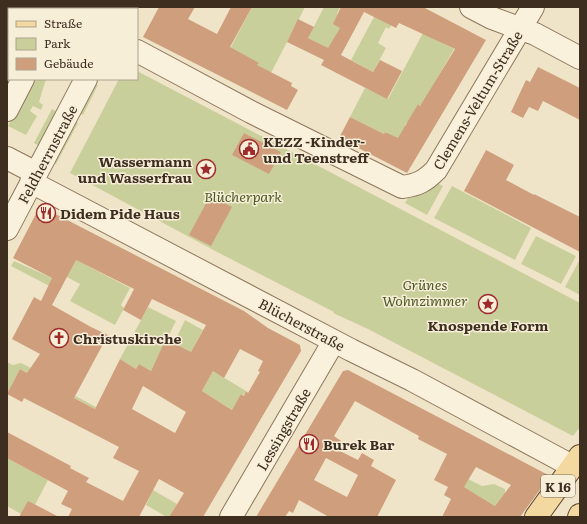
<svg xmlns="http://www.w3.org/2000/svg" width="587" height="524" font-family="Literata,serif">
<rect width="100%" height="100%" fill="#f0e4c8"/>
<!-- green -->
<path fill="#c9cf9b" d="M252 7H305L271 73 257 66 258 63 248 57 230 52 231 47Z
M324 7H340L337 14 340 28 329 49 308 38Z
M7 15 9 16V51L7 55Z
M375 15 388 24 389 22 392 24 389 29 386 27 378 43 386 48 373 72 351 60Z
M423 33 454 49 421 106 418 104 409 125 406 123 405 125 408 127 400 142 386 135 387 132H385L384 134 350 117 365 88 388 99Z
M137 71 580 303V427L573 436 368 329 333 313 334 312 219 253 70 173 119 79H137Z
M32 79H46L39 102 43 105 41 110 33 106 30 111 37 116 26 135 8 126Z
M91 82 98 85 83 115 75 112Z
M52 109 61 114 43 148 34 143Z
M73 120 78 123 56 164 52 162Z
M437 183 443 186 427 215 405 203 408 198C420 197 429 191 437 183Z
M452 186 531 228 515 260 434 218Z
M536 236 576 256 561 284 521 264Z
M61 252 130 288 121 305 124 308 115 325 70 301 80 284 52 269Z
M580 259V295L565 287Z
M14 261 52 278 51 281 62 287 59 291 11 266Z
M148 307 176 321 151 371 139 364 136 369 120 359Z
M185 320 203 330 191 352 174 343Z
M7 362 13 365 21 363 41 373 42 378 96 407 95 409 20 369 7 395Z
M213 371 246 391 244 395 241 394 234 411 202 391Z
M7 458 48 480 35 505 21 514 7 506Z
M464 477 482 486 494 484 505 489V494L495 506 464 487Z
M153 490 177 504 169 517H167L146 505Z"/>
<!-- building -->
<path fill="#cf9f7d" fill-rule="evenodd" d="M159 7H195L188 19 217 34 231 7H252L230 47 259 63 257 65 292 83 291 86 298 90 287 110 143 37Z
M341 7H423L486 40 407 173 339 138 350 117 384 134 385 132 398 138 418 104 420 106 455 49 399 23 396 28 364 12 341 55 373 72 380 60 402 71 387 99 321 65 324 60 287 42 298 19 314 27 308 38 328 48 340 28 333 24Z
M538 67 580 88V120L543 101 538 111 529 107 523 118 511 112 526 80 530 82Z
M244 133 281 152 269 174 232 155Z
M486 150 514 165 506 180 534 195V194L580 217V252L464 191Z
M210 196 232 207 211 246 189 235Z
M40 206 244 311 268 328 300 345 301 351 203 517H169L184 493 159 479 139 517H68L72 509 61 504 68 491 7 458V432L71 466 70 468 89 478 86 482 123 501 139 471 113 458 119 447 24 398 22 402 7 394 20 369 27 373 40 354 12 339 34 297 41 301 52 278 13 258ZM76 260 134 289 123 310 141 320 152 299 206 325 191 352 166 339 151 371 139 364 136 369 120 359 95 409 74 398 108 335 91 327 52 305ZM240 349 263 361 258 371 260 372 248 393 246 391 244 396 241 394 232 410 202 391 213 371 224 378ZM143 386 186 412 175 433 132 409Z
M348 370 461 429 550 476 520 517H442L451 499 444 495 448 487 434 480 447 454 418 439 419 436 355 401 334 436 341 441 336 449 358 460 362 453 374 460 371 466 396 480 377 517H329L299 500 293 513 289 511 285 517H256L343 371ZM326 458 358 475 347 497 314 480ZM476 467 511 485 495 506 464 487Z
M28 501 36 505 59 517H19Z"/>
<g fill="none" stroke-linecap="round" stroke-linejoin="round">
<!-- minor casing -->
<g stroke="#8d765c" stroke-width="24">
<path id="minor" d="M471 7 492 18 535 34 580 58
M60 9V7
M123 9 124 7
M137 51 251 112 402 187C418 185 425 181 436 170L533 7
M7 110 23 79
M7 158 36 173
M31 182 351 350 412 380 572 466
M7 229 86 79
M231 517 334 341"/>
</g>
<!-- major casing -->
<g stroke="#5b4430" stroke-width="24">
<path id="major" d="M536 517 580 456
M579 517 580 515"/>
</g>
<!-- minor -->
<use href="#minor" stroke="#faf1dc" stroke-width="22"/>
<!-- major -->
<use href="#major" stroke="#f3d9a0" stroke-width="22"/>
</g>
<!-- icons -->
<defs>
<g id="civic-ring" transform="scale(1)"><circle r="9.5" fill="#f7eed8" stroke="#9e2a2b" stroke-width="1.5"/><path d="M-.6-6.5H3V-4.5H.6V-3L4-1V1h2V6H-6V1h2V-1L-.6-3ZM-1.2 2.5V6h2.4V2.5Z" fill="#9e2a2b"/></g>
<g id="sight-ring" transform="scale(1)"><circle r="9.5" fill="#f7eed8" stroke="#9e2a2b" stroke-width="1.5"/><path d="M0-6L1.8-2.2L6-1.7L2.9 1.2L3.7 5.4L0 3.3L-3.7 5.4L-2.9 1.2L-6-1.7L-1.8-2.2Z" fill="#9e2a2b"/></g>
<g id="restaurant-ring" transform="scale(1)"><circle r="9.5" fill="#f7eed8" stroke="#9e2a2b" stroke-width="1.5"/><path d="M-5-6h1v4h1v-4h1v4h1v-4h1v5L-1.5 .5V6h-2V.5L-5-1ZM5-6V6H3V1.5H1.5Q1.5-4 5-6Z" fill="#9e2a2b"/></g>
<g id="church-ring" transform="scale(1)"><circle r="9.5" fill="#f7eed8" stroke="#9e2a2b" stroke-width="1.5"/><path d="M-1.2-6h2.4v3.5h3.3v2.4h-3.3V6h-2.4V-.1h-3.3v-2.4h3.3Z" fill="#9e2a2b"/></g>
</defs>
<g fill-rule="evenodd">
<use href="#civic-ring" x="249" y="149"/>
<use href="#sight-ring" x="206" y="169"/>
<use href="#restaurant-ring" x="46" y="213"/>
<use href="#sight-ring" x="488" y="304"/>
<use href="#church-ring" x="59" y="338"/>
<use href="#restaurant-ring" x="309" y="444"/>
</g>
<g text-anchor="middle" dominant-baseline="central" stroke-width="3" stroke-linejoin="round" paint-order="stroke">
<!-- shield labels -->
<rect fill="#f7eed8" stroke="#756857" stroke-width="1" x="541" y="475" width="34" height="22" rx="3"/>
<g font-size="13" font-weight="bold" fill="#3d2e20">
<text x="558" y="486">K 16</text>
</g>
<!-- street labels -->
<g font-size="14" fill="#3d2e20" stroke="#f7eed8">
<text transform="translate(477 100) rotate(-59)">Clemens-Veltum-Straße</text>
<text transform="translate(47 154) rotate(-62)">Feldherrnstraße</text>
<text transform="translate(302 324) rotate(28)">Blücherstraße</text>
<text transform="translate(283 429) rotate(-60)">Lessingstraße</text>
</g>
<!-- poi labels -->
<g font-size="14" font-weight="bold" fill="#3d2e20" stroke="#f7eed8" text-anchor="start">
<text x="263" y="141">KEZZ -Kinder-<tspan x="263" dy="16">und Teenstreff</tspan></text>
<text x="192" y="161" text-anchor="end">Wassermann<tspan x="192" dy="16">und Wasserfrau</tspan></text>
<text x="60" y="213">Didem Pide Haus</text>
<text x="488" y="325" text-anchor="middle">Knospende Form</text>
<text x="73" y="338">Christuskirche</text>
<text x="323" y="444">Burek Bar</text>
</g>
<!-- park labels -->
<g font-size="14" font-style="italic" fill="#4d5a26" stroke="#f7eed8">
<text x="243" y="196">Blücherpark</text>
<text x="425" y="284">Grünes<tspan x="425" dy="16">Wohnzimmer</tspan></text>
</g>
</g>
<!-- border -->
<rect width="587" height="524" fill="none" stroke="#3d2e20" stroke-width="16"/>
<!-- legend -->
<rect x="8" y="8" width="130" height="72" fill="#f7eed8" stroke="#ada18e"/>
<rect x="16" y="21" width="20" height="6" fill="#f3d9a0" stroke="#ada18e"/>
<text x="44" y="28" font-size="12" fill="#3d2e20">Straße</text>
<rect x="16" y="38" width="20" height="12" fill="#c9cf9b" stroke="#ada18e"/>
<text x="44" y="48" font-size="12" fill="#3d2e20">Park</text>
<rect x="16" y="58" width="20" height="12" fill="#cf9f7d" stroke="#ada18e"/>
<text x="44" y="68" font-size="12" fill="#3d2e20">Gebäude</text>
</svg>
